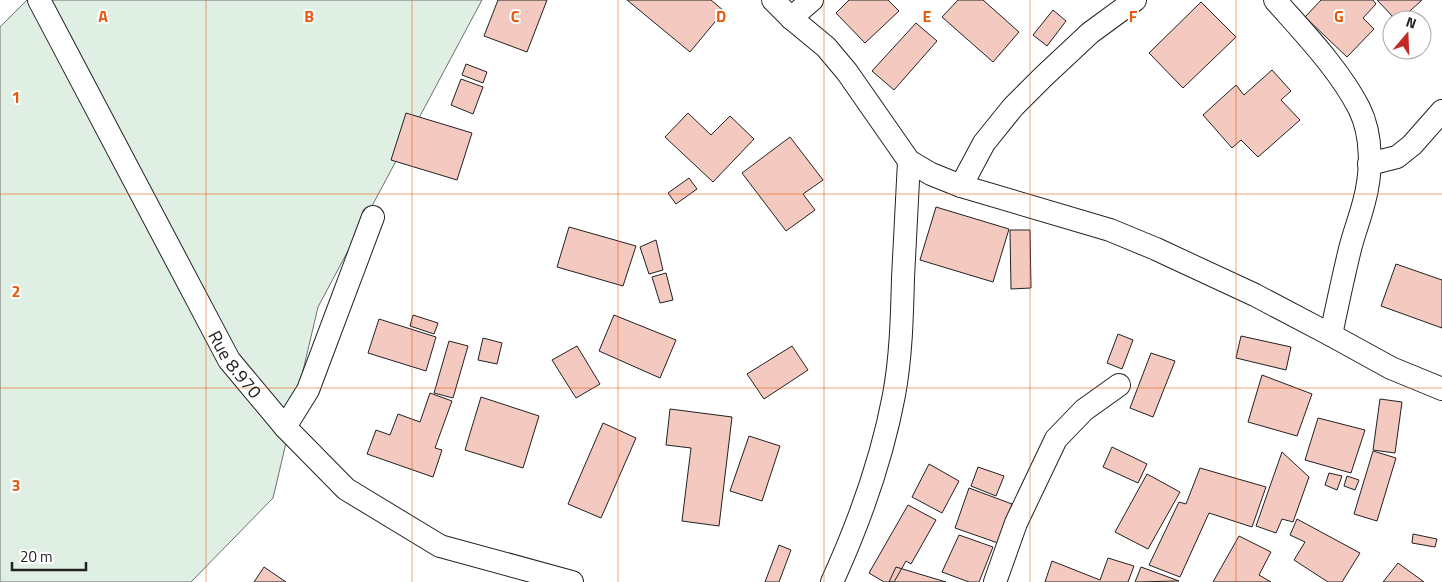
<svg xmlns="http://www.w3.org/2000/svg" width="1442" height="582" font-family="'Titillium Web',sans-serif">
<rect width="100%" height="100%" fill="#fff"/>
<!-- green -->
<path fill="#e0efe3" stroke="#6f6f6f" d="M27 0H482L318 307 273 498 191 582H0V27Z"/>
<!-- building -->
<path fill="#f3c9c0" stroke="#222" d="M498 0H547L527 52 484 36Z
M627 0H711L724 11 690 52Z
M849 0H888L899 11 865 43 836 13Z
M958 0H983L1019 32 993 62 942 17Z
M1321 0H1373L1376 4 1363 18 1374 29 1347 57 1305 17Z
M1377 0H1422L1400 20H1396Z
M1201 2 1236 37 1183 88 1149 53Z
M1053 10 1066 21 1047 46 1033 35Z
M916 23 937 41 894 90 872 71Z
M466 64 487 72 483 83 462 75Z
M1272 70 1291 91 1281 100 1300 120 1258 157 1241 140 1232 148 1203 115 1236 85 1244 95Z
M461 79 483 87 473 114 451 105Z
M406 113 472 133 457 180 391 160Z
M688 113 711 135 730 116 754 139 713 182 665 137Z
M790 137 823 180 803 194 815 210 786 231 742 173Z
M689 178 697 189 676 204 668 193Z
M936 207 1009 229 993 282 920 260Z
M569 227 636 246 623 286 557 267Z
M1010 230H1030L1031 288 1011 289Z
M656 240 663 270 649 274 640 247Z
M1396 264 1442 280V328L1381 306Z
M666 273 673 300 660 303 652 277Z
M413 315 438 323 434 334 410 326Z
M614 315 676 340 660 378 599 351Z
M379 319 436 337 426 371 368 353Z
M1118 334 1133 340 1122 369 1107 363Z
M1241 336 1291 347 1286 370 1236 358Z
M483 338 502 343 497 364 478 360Z
M449 341 468 346 453 398 434 393Z
M577 346 600 384 576 398 552 360Z
M792 346 808 370 764 399 747 374Z
M1151 353 1175 361 1153 417 1130 408Z
M1262 375 1312 394 1297 436 1248 422Z
M430 393 452 401 435 448 442 450 433 477 367 454 376 430 390 435 398 414 420 422Z
M481 397 539 416 523 468 465 450Z
M1380 399 1402 402 1395 453 1373 450Z
M670 409 732 417 719 526 682 521 691 448 666 445Z
M1318 418 1365 430 1351 473 1305 460Z
M603 423 636 438 601 518 568 504Z
M749 436 780 446 762 501 730 491Z
M1112 447 1147 464 1138 483 1103 467Z
M1373 451 1396 458 1377 521 1354 514Z
M1282 452 1309 477 1293 522 1282 519 1276 533 1256 526Z
M929 464 959 481 942 513 912 497Z
M978 467 1004 476 996 496 971 486Z
M1200 468 1266 487 1252 527 1209 513 1180 577 1149 565 1179 502 1186 504Z
M1329 473 1342 476 1337 490 1325 485Z
M1147 474 1180 492 1148 549 1115 532Z
M1347 476 1359 480 1355 490 1344 486Z
M969 488 1012 504 998 543 955 528Z
M908 505 936 520 911 564 906 561 894 582H884L869 573Z
M1297 519 1360 553 1342 582H1328L1294 560 1305 542 1290 535Z
M1413 534 1437 539 1435 547 1412 543Z
M959 535 993 547 979 582H969L942 572Z
M1239 536 1271 552 1259 575 1271 582H1213Z
M779 545 791 550 779 582H765Z
M1108 558 1134 566 1128 582H1045L1052 561 1100 580Z
M1398 563 1424 582H1383Z
M264 567 286 582H254Z
M896 567 946 582H889Z
M1141 567 1179 581 1135 582Z"/>
<g fill="none" stroke-linecap="round" stroke-linejoin="round">
<!-- street casing -->
<g stroke="#222" stroke-width="24">
<g id="street">
<path id="s1" d="M39 0 229 360 285 427 346 489 440 546 572 582"/>
<path d="M773 0 791 18 826 47 847 72 909 161 931 174 961 186 1110 230 1156 249 1255 295 1331 335 1391 368 1442 389"/>
<path d="M1275 0C1304 33 1339 69 1359 108 1373 136 1372 173 1364 202 1360 218 1354 233 1350 249 1343 278 1337 306 1331 335"/>
<path d="M791 18 812 0"/>
<path d="M1369 164 1397 157 1412 145 1442 111"/>
<path d="M961 186 984 143 1013 107 1043 77 1090 33 1135 0"/>
<path d="M285 427 308 390 373 217"/>
<path d="M832 582C859 523 882 459 894 395 901 357 902 317 903 278 905 239 907 200 909 161"/>
<path d="M995 582 1016 523 1056 439 1084 410 1119 385"/>
</g>
</g>
<!-- street -->
<use href="#street" stroke="#fff" stroke-width="22"/>
</g>
<!-- grid -->
<path fill="none" stroke="#e8590c" stroke-width="1" stroke-opacity="0.55" d="M206 0V582M412 0V582M618 0V582M824 0V582M1030 0V582M1236 0V582M0 194H1442M0 388H1442"/>
<g text-anchor="middle" dominant-baseline="central" stroke-width="4" stroke-linejoin="round" paint-order="stroke">
<!-- street labels -->
<g font-size="18" fill="#222" stroke="#fff">
<text stroke="none"><textPath href="#s1" startOffset="414">Rue 8.970</textPath></text>
</g>
</g>
<g font-size="16" text-anchor="middle" font-weight="bold" fill="#e8590c" stroke="#fff" stroke-width="4" stroke-linejoin="round" paint-order="stroke">
<text x="103" y="22">A</text>
<text x="309" y="22">B</text>
<text x="515" y="22">C</text>
<text x="721" y="22">D</text>
<text x="927" y="22">E</text>
<text x="1133" y="22">F</text>
<text x="1339" y="22">G</text>
<text x="16" y="103">1</text>
<text x="16" y="297">2</text>
<text x="16" y="491">3</text>
</g>
<!-- north arrow -->
<g transform="translate(1407 35) rotate(19)"><circle r="24" fill="#ffffff" stroke="#a7a7a7"/>
<path d="M0-4L9 19L0 12L-9 19Z" fill="#c62828"/>
<text y="-8" font-size="14" font-weight="bold" text-anchor="middle" fill="#222222">N</text>
</g>
<!-- scale -->
<path d="M12 562v8h74v-8" fill="none" stroke="#222222" stroke-width="2.5"/>
<text x="20" y="562" font-size="15" fill="#222222" stroke="#ffffff" stroke-width="4" paint-order="stroke">20 m</text>
</svg>
